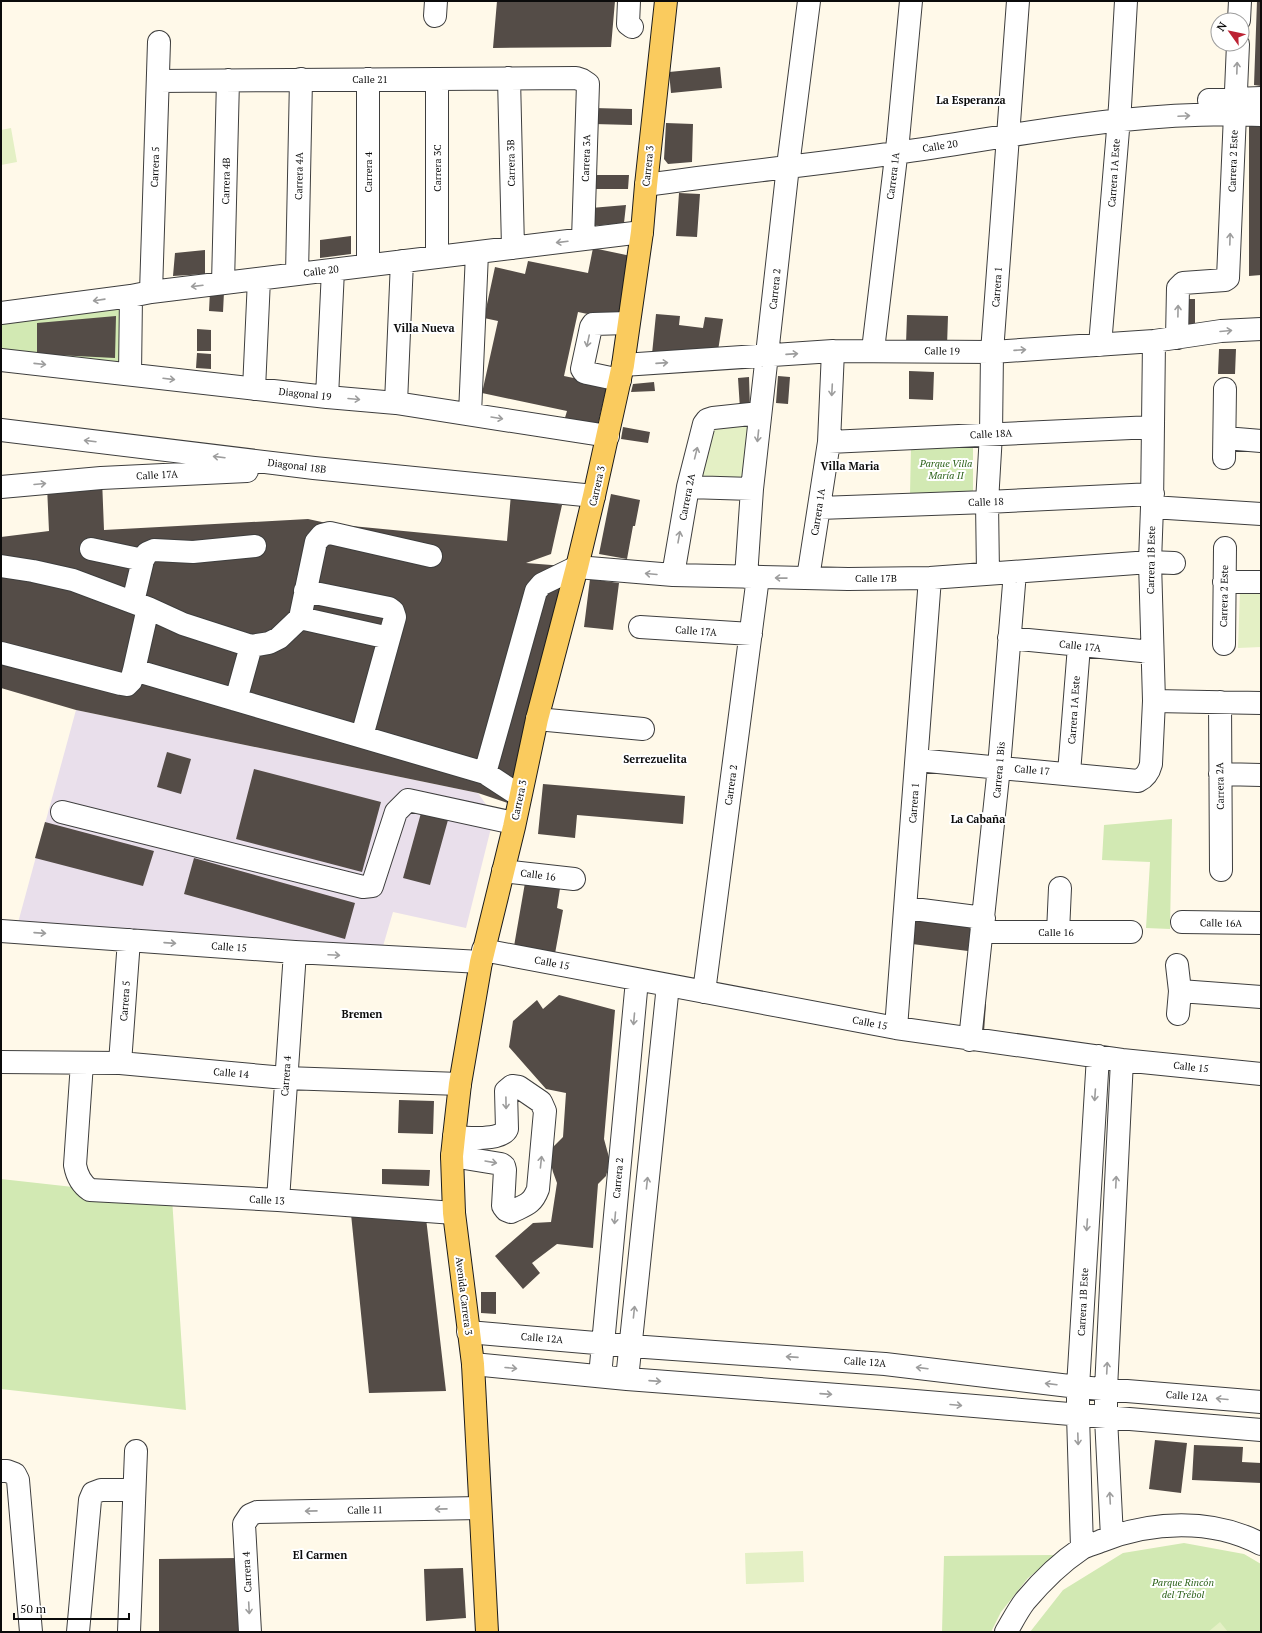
<svg xmlns="http://www.w3.org/2000/svg" width="1262" height="1633" font-family="'PT Serif',serif">
<rect width="100%" height="100%" fill="#fff9e9"/>
<!-- industrial -->
<path fill="#e9dfeb" d="M76 710 478 793 494 816 466 928 393 912 381 953 16 930Z"/>
<!-- green -->
<path fill="#d2e9b3" d="M123 308 122 365 1 352V324Z
M973 442V491L910 494 911 447Z
M1172 819 1170 929 1146 928 1150 862 1102 860 1104 825Z
M1 1179 172 1198 186 1410 1 1389Z
M1184 1543 1244 1554 1261 1564V1632H1030L1063 1590 1123 1553Z
M1057 1555 1028 1578 1001 1612 991 1632H942L944 1556Z"/>
<!-- pitch -->
<path fill="#e4f0c5" d="M11 128 17 162 1 165V130Z
M749 420 743 480 699 478 713 425Z
M1240 590 1261 591V647L1238 648Z
M803 1551 804 1582 746 1584 745 1553Z
M1220 1622 1228 1632H1208Z"/>
<!-- building -->
<path fill="#544c47" d="M497 1H615L611 47 493 48Z
M1257 1H1261V86L1254 85Z
M720 67 722 88 671 93 669 72Z
M594 108 632 109V125L594 124Z
M666 123 693 124 692 162 668 164 664 159Z
M1249 124 1261 125V275L1249 276Z
M591 175H629L628 189H591Z
M679 193 700 194 697 237 676 236Z
M626 205 624 223 591 226V208Z
M351 236V254L320 258V240Z
M593 248 631 256 617 320 578 312 564 376 607 385 597 428 564 421 567 411 482 393 498 321 484 318 495 267 525 274 528 261 588 273Z
M205 250V274L173 276 175 253Z
M210 291 224 292 223 312 209 311Z
M1181 299H1195V326H1180Z
M656 314 680 316 679 325 703 328 705 317 723 319 717 357 652 354Z
M907 315 948 316 947 346 906 344Z
M116 316 115 358 37 354V323Z
M197 329 211 330V351H197Z
M1219 349H1236L1235 374H1218Z
M197 353 211 354V369L196 368Z
M909 371 934 372 933 400 909 399Z
M778 376 790 377 788 404 776 403Z
M749 377 750 408 740 409 738 378Z
M654 382 655 391 631 392 633 384Z
M623 427 650 432 648 443 621 439Z
M102 479 104 530 308 519 331 524 507 541 511 494 562 505 551 554 526 563 577 567 514 805 478 793 76 710 1 688V537L49 531 47 486Z
M611 494 640 500 635 526H633L627 559 599 554Z
M590 579 619 583 613 630 584 627Z
M167 752 191 759 181 794 157 787Z
M254 769 381 802 362 872 236 839Z
M543 784 685 796 683 824 577 815 575 838 538 834Z
M421 813 448 820 430 885 403 878Z
M45 822 154 851 143 886 35 858Z
M194 858 355 903 345 939 184 894Z
M526 877 561 882 557 908 563 910 554 959 513 952Z
M915 918 971 924 968 951 912 944Z
M559 995 615 1010 604 1139 610 1161 606 1176 598 1184 593 1248 557 1244 532 1263 540 1273 523 1289 495 1256 533 1223 551 1222 557 1183 553 1172 550 1160 553 1147 563 1137 566 1093 546 1089 509 1047 513 1021 537 1000 543 1009Z
M975 1003 986 1004 984 1032 973 1031Z
M399 1100 434 1101 433 1134 398 1133Z
M382 1169 430 1170 429 1186 382 1184Z
M351 1214 426 1218 446 1391 369 1393Z
M481 1292H496V1314L481 1313Z
M1155 1440 1187 1443 1181 1493 1149 1489Z
M1194 1445 1243 1447 1242 1462 1261 1463V1483L1192 1480Z
M238 1558 239 1632H159V1559Z
M463 1568 466 1618 426 1621 424 1569Z"/>
<g fill="none" stroke-linecap="round" stroke-linejoin="round">
<!-- minor casing -->
<g stroke="#3e3e3e" stroke-width="24">
<path id="minor" d="M629 1 628 24 632 27
M435 16 436 1
M1239 20 1240 1
M509 78 513 248
M158 81 576 78 582 80 588 84 583 239
M1209 100 1261 98
M646 185C729 173 813 165 896 153 1017 136 1138 109 1261 115
M437 257V79
M368 265V79
M297 274 301 79
M223 283 228 80
M151 292 159 42
M1 313 131 296 151 292 642 232
M1177 338 1178 288 1183 283 1225 280 1228 278 1238 44
M1100 345 1120 106 1126 1
M873 350 898 140 911 1
M1 360 327 397 396 403 608 436
M623 365 833 351 992 352 1154 341 1221 331 1261 329
M130 374 131 296
M620 380 587 373 584 372 582 369 591 327 593 324 628 323
M254 389 259 279
M327 397 333 270
M396 403 402 261
M470 414 477 253
M1 430 314 468 594 496
M1225 438 1261 441
M829 442 1153 427
M1224 458 1225 389
M1 487 101 478 247 471
M688 487 752 489
M1152 507 1261 514
M819 508 987 502 1153 494
M91 549 143 560
M1 566 33 571 73 580 148 608 183 624 251 646 236 700
M988 573 987 502 991 434 992 352 1018 1
M673 575 688 487 704 424 707 420 713 418 760 413
M746 577 752 489 788 166 809 1
M808 578 829 442 833 351
M1224 582H1261
M305 591 389 608 393 611 395 617 362 736
M133 602 143 560 147 553 154 550 193 552 255 546
M640 627 751 634
M389 638 300 618 316 542 322 535 330 533 431 556
M1009 638 1152 652
M1224 644 1225 548
M251 646 269 643 279 638 300 618
M1 653 121 684 127 685 131 681 134 670 485 773 520 796
M134 670 148 608
M1154 701 1261 703
M1220 702 1221 870
M537 719 643 729
M917 760 1138 781C1146 777 1149 772 1151 764L1154 701 1150 562 1152 507 1154 341
M485 773 536 591 542 584 577 567 673 575 848 579 930 578 1150 562 1174 563
M1069 773 1079 646
M1220 774 1261 775
M62 812 363 887 372 886 396 812 408 800 514 823
M503 871 574 879
M906 908 984 918
M1182 922 1261 923
M1 931 295 952 481 962
M982 932H1131
M1058 932 1060 888
M483 950 896 1028 1122 1060 1261 1074
M1177 965 1180 991 1178 1014
M1180 991 1261 997
M704 992 758 577
M896 1028 930 578
M970 1040 999 767 1015 572
M1 1062 120 1063 285 1078 460 1084
M82 1063 75 1165C77 1176 81 1184 90 1190L278 1200 454 1213
M120 1063 129 940
M452 1156 501 1164 504 1166 505 1170 503 1206 506 1210 511 1212C525 1205 532 1205 538 1189L545 1111 541 1102 519 1087 512 1086 506 1091 507 1129C502 1141 466 1138 454 1137
M278 1200 295 952
M468 1332 631 1346 885 1364 1078 1387 1261 1402
M473 1364 627 1379 891 1399 1261 1430
M600 1376 637 980
M627 1379 668 985
M1 1471H7L15 1474 18 1480 31 1632
M1112 1537 1106 1418V1389L1122 1060
M1082 1548 1078 1415V1387L1098 1056
M78 1632 90 1500 93 1493 101 1490H134
M129 1632 136 1451
M250 1632 244 1524 250 1515 257 1512 480 1508
M1006 1632C1012 1622 1018 1610 1025 1601 1041 1582 1060 1563 1081 1549 1087 1545 1095 1544 1101 1541 1151 1521 1212 1518 1261 1544"/>
</g>
<!-- major casing -->
<g stroke="#1c1c1c" stroke-width="24">
<path id="major" d="M487 1632 473 1364 454 1213 452 1156 454 1137 460 1084 481 962 514 827 537 719 577 567 594 496 623 365 642 232 646 185 666 1"/>
</g>
<!-- minor -->
<use href="#minor" stroke="#fff" stroke-width="22"/>
<!-- major -->
<use href="#major" stroke="#facb5e" stroke-width="22"/>
</g>
<!-- one-way arrows -->
<defs><path id="oneway-shaft" d="M-6 0H5M1.5-3L5.5 0L1.5 3" fill="none" stroke-width="1.6" stroke-linecap="round" stroke-linejoin="round"/></defs>
<g stroke="#9d9d9d">
<use href="#oneway-shaft" transform="translate(1237 68) rotate(-88)"/>
<use href="#oneway-shaft" transform="translate(1184 116) rotate(-3)"/>
<use href="#oneway-shaft" transform="translate(1230 239) rotate(-88)"/>
<use href="#oneway-shaft" transform="translate(562 242) rotate(173)"/>
<use href="#oneway-shaft" transform="translate(197 286) rotate(173)"/>
<use href="#oneway-shaft" transform="translate(99 300) rotate(172)"/>
<use href="#oneway-shaft" transform="translate(1178 311) rotate(-89)"/>
<use href="#oneway-shaft" transform="translate(1226 331) rotate(-5)"/>
<use href="#oneway-shaft" transform="translate(588 341) rotate(102)"/>
<use href="#oneway-shaft" transform="translate(1020 350) rotate(-4)"/>
<use href="#oneway-shaft" transform="translate(792 354) rotate(-4)"/>
<use href="#oneway-shaft" transform="translate(662 363) rotate(-4)"/>
<use href="#oneway-shaft" transform="translate(40 364) rotate(6)"/>
<use href="#oneway-shaft" transform="translate(169 379) rotate(7)"/>
<use href="#oneway-shaft" transform="translate(832 390) rotate(93)"/>
<use href="#oneway-shaft" transform="translate(354 399) rotate(5)"/>
<use href="#oneway-shaft" transform="translate(497 418) rotate(9)"/>
<use href="#oneway-shaft" transform="translate(758 436) rotate(96)"/>
<use href="#oneway-shaft" transform="translate(90 441) rotate(-173)"/>
<use href="#oneway-shaft" transform="translate(696 453) rotate(-76)"/>
<use href="#oneway-shaft" transform="translate(219 457) rotate(-173)"/>
<use href="#oneway-shaft" transform="translate(40 484) rotate(-5)"/>
<use href="#oneway-shaft" transform="translate(679 537) rotate(-80)"/>
<use href="#oneway-shaft" transform="translate(651 574) rotate(-175)"/>
<use href="#oneway-shaft" transform="translate(781 578) rotate(-179)"/>
<use href="#oneway-shaft" transform="translate(40 933) rotate(4)"/>
<use href="#oneway-shaft" transform="translate(170 943) rotate(4)"/>
<use href="#oneway-shaft" transform="translate(334 955) rotate(3)"/>
<use href="#oneway-shaft" transform="translate(634 1019) rotate(95)"/>
<use href="#oneway-shaft" transform="translate(1095 1095) rotate(94)"/>
<use href="#oneway-shaft" transform="translate(506 1103) rotate(89)"/>
<use href="#oneway-shaft" transform="translate(491 1162) rotate(10)"/>
<use href="#oneway-shaft" transform="translate(541 1162) rotate(-84)"/>
<use href="#oneway-shaft" transform="translate(1116 1182) rotate(-87)"/>
<use href="#oneway-shaft" transform="translate(647 1183) rotate(-84)"/>
<use href="#oneway-shaft" transform="translate(615 1218) rotate(95)"/>
<use href="#oneway-shaft" transform="translate(1087 1225) rotate(94)"/>
<use href="#oneway-shaft" transform="translate(634 1312) rotate(-84)"/>
<use href="#oneway-shaft" transform="translate(792 1357) rotate(-176)"/>
<use href="#oneway-shaft" transform="translate(511 1368) rotate(5)"/>
<use href="#oneway-shaft" transform="translate(922 1368) rotate(-173)"/>
<use href="#oneway-shaft" transform="translate(1107 1368) rotate(-87)"/>
<use href="#oneway-shaft" transform="translate(655 1381) rotate(4)"/>
<use href="#oneway-shaft" transform="translate(1051 1384) rotate(-173)"/>
<use href="#oneway-shaft" transform="translate(826 1394) rotate(4)"/>
<use href="#oneway-shaft" transform="translate(1222 1399) rotate(-175)"/>
<use href="#oneway-shaft" transform="translate(956 1405) rotate(5)"/>
<use href="#oneway-shaft" transform="translate(1078 1439) rotate(88)"/>
<use href="#oneway-shaft" transform="translate(1110 1498) rotate(-93)"/>
<use href="#oneway-shaft" transform="translate(441 1509) rotate(179)"/>
<use href="#oneway-shaft" transform="translate(311 1511) rotate(179)"/>
<use href="#oneway-shaft" transform="translate(249 1608) rotate(87)"/>
</g>
<g text-anchor="middle" dominant-baseline="central" stroke-width="4" stroke-linejoin="round" paint-order="stroke">
<!-- street labels -->
<g font-size="10" fill="#0b0b0b" stroke="#fff">
<text x="370" y="79">Calle 21</text>
<text transform="translate(940 146) rotate(-9)">Calle 20</text>
<text transform="translate(586 158) rotate(-88)">Carrera 3A</text>
<text transform="translate(1233 161) rotate(-88)">Carrera 2 Este</text>
<text transform="translate(511 163) rotate(-91)">Carrera 3B</text>
<text transform="translate(648 166) rotate(-84)">Carrera 3</text>
<text transform="translate(155 167) rotate(-88)">Carrera 5</text>
<text transform="translate(437 168) rotate(-90)">Carrera 3C</text>
<text transform="translate(368 172) rotate(-90)">Carrera 4</text>
<text transform="translate(1114 173) rotate(-86)">Carrera 1A Este</text>
<text transform="translate(299 176) rotate(-89)">Carrera 4A</text>
<text transform="translate(893 176) rotate(-83)">Carrera 1A</text>
<text transform="translate(226 181) rotate(-89)">Carrera 4B</text>
<text transform="translate(321 271) rotate(-7)">Calle 20</text>
<text transform="translate(997 287) rotate(-86)">Carrera 1</text>
<text transform="translate(775 289) rotate(-84)">Carrera 2</text>
<text transform="translate(942 351) rotate(1)">Calle 19</text>
<text transform="translate(305 394) rotate(6)">Diagonal 19</text>
<text transform="translate(991 434) rotate(-3)">Calle 18A</text>
<text transform="translate(297 466) rotate(7)">Diagonal 18B</text>
<text transform="translate(157 475) rotate(-3)">Calle 17A</text>
<text transform="translate(597 486) rotate(-77)">Carrera 3</text>
<text transform="translate(687 497) rotate(-79)">Carrera 2A</text>
<text transform="translate(986 502) rotate(-2)">Calle 18</text>
<text transform="translate(818 512) rotate(-81)">Carrera 1A</text>
<text transform="translate(1151 560) rotate(-89)">Carrera 1B Este</text>
<text x="876" y="578">Calle 17B</text>
<text transform="translate(1224 596) rotate(-89)">Carrera 2 Este</text>
<text transform="translate(696 631) rotate(4)">Calle 17A</text>
<text transform="translate(1080 646) rotate(6)">Calle 17A</text>
<text transform="translate(1074 710) rotate(-86)">Carrera 1A Este</text>
<text transform="translate(999 770) rotate(-85)">Carrera 1 Bis</text>
<text transform="translate(1032 770) rotate(5)">Calle 17</text>
<text transform="translate(731 785) rotate(-82)">Carrera 2</text>
<text transform="translate(1220 786) rotate(-91)">Carrera 2A</text>
<text transform="translate(519 800) rotate(-78)">Carrera 3</text>
<text transform="translate(914 803) rotate(-86)">Carrera 1</text>
<text transform="translate(538 875) rotate(7)">Calle 16</text>
<text transform="translate(1221 923) rotate(1)">Calle 16A</text>
<text x="1056" y="932">Calle 16</text>
<text transform="translate(229 947) rotate(4)">Calle 15</text>
<text transform="translate(552 963) rotate(11)">Calle 15</text>
<text transform="translate(125 1001) rotate(-86)">Carrera 5</text>
<text transform="translate(870 1023) rotate(11)">Calle 15</text>
<text transform="translate(1191 1067) rotate(6)">Calle 15</text>
<text transform="translate(231 1073) rotate(5)">Calle 14</text>
<text transform="translate(286 1076) rotate(-86)">Carrera 4</text>
<text transform="translate(618 1178) rotate(-85)">Carrera 2</text>
<text transform="translate(267 1200) rotate(3)">Calle 13</text>
<text transform="translate(464 1296) rotate(83)">Avenida Carrera 3</text>
<text transform="translate(1083 1302) rotate(-87)">Carrera 1B Este</text>
<text transform="translate(542 1338) rotate(5)">Calle 12A</text>
<text transform="translate(865 1362) rotate(4)">Calle 12A</text>
<text transform="translate(1187 1396) rotate(5)">Calle 12A</text>
<text transform="translate(365 1510) rotate(-1)">Calle 11</text>
<text transform="translate(247 1572) rotate(-93)">Carrera 4</text>
</g>
<!-- park labels -->
<g font-size="10" font-style="italic" fill="#2e631c" stroke="#fff">
<text x="946" y="463">Parque Villa<tspan x="946" dy="12">María II</tspan></text>
<text x="1183" y="1582">Parque Rincón<tspan x="1183" dy="12">del Trébol</tspan></text>
</g>
<!-- neighbourhood labels -->
<g font-size="11" font-weight="bold" fill="#0b0b0b" stroke="#fff">
<text x="971" y="100">La Esperanza</text>
<text x="424" y="328">Villa Nueva</text>
<text x="850" y="466">Villa Maria</text>
<text x="655" y="759">Serrezuelita</text>
<text x="978" y="819">La Cabaña</text>
<text x="362" y="1014">Bremen</text>
<text x="320" y="1555">El Carmen</text>
</g>
</g>
<!-- border -->
<rect width="1262" height="1633" fill="none" stroke="#0b0b0b" stroke-width="4"/>
<!-- north arrow -->
<g transform="translate(1230 32) rotate(303)"><circle r="19" fill="#ffffff" stroke="#9d9d9d"/>
<path d="M0-3L7 15L0 10L-7 15Z" fill="#bc2233"/>
<text y="-6" font-size="11" font-weight="bold" text-anchor="middle" fill="#0b0b0b">N</text>
</g>
<!-- scale -->
<path d="M14 1613v6h115v-6" fill="none" stroke="#0b0b0b" stroke-width="2"/>
<text x="20" y="1613" font-size="12" fill="#0b0b0b" stroke="#ffffff" stroke-width="3" paint-order="stroke">50 m</text>
</svg>
